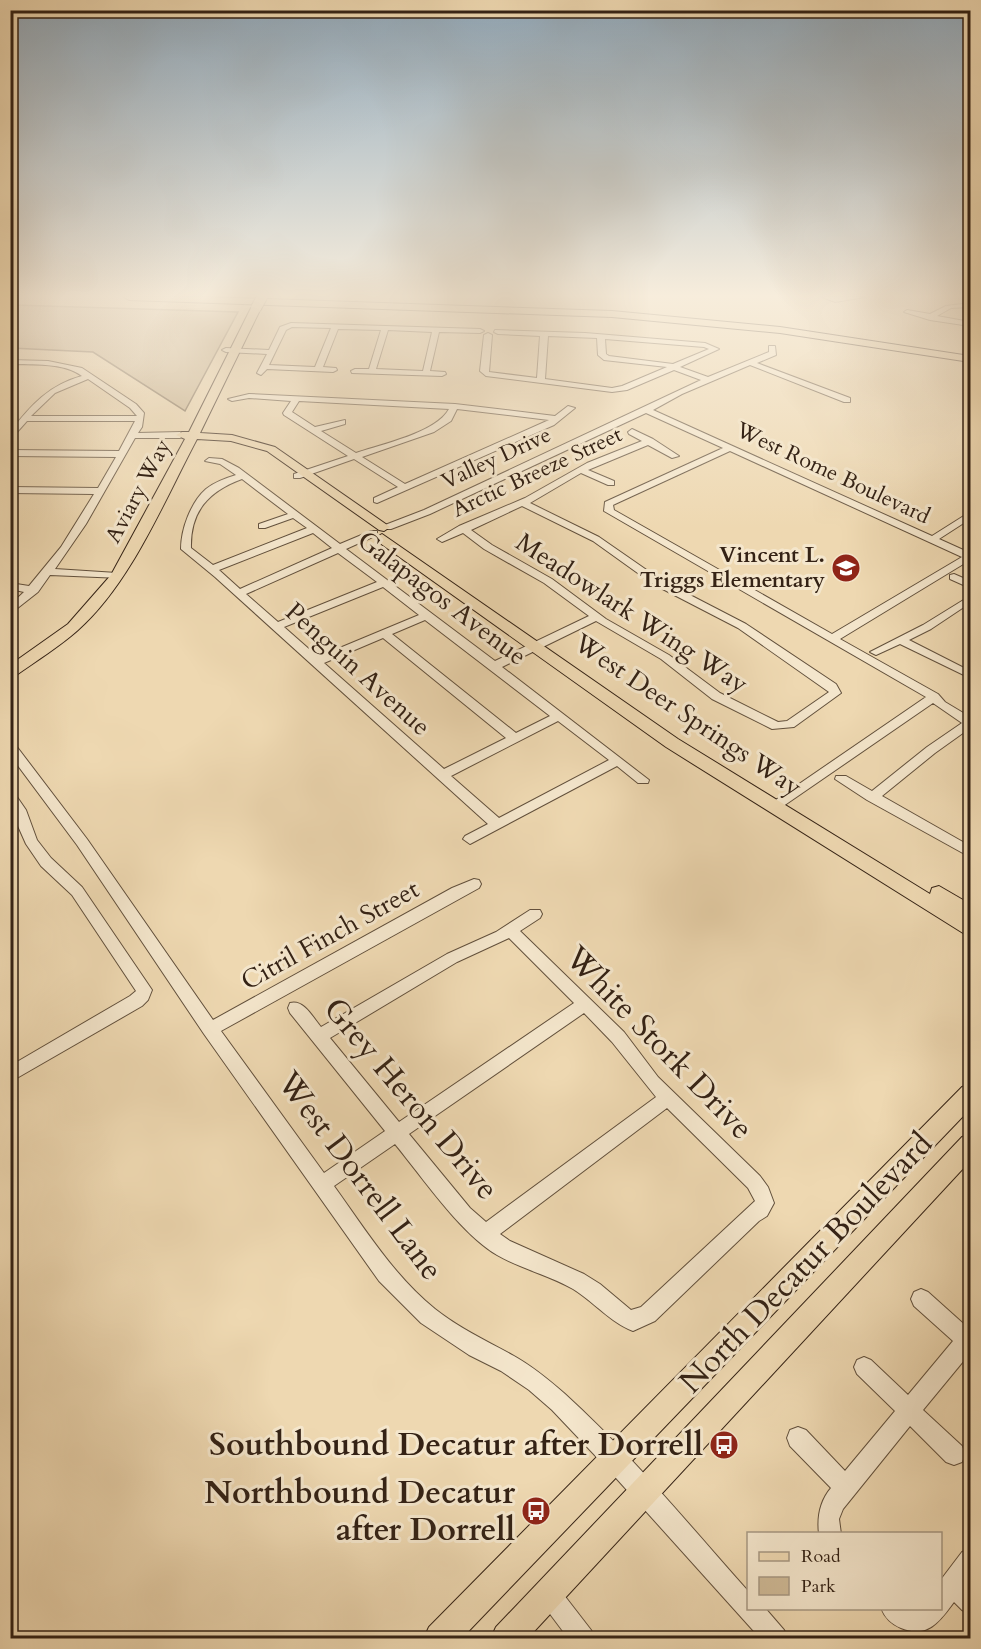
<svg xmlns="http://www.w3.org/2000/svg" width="981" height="1649" font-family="Cardo,serif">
<rect width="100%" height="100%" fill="#eed8b1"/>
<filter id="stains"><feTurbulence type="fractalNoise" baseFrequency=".00333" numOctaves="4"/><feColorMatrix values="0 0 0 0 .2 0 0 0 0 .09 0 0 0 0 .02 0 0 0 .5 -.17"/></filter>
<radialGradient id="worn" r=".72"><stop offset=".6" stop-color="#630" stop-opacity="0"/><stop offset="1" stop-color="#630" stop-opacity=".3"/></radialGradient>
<!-- green -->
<path fill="#ceb996" stroke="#816e56" stroke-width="1.5" d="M13 305 238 312 185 411 93 352 11 348V308Z"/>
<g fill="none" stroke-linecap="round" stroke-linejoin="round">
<!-- minor casing -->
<g stroke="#62503c" stroke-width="2">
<path id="minor" d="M822 297H865L835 302Z
M970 303V307L951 308 937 316 970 322V326L930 320 904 312 907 310 930 314 946 306Z
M291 323 480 329 484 331 480 333 439 332 430 371 445 372 446 374 442 376 352 373 351 371 355 369H369L381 330 338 329 323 367 336 368 337 370 333 372 267 369 261 375 257 373 267 354 226 352 222 350 226 348 269 350 280 327ZM292 327 331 328 315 367 269 365 286 330ZM388 330 432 332 423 371 376 369Z
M495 330 585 333 705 343 719 349 680 367 708 377 769 352V346H775L776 355 757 363 850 398V402H844L750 365 682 394 653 410 932 536 970 512V519L939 539 970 553V560L840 639 938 694 945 702 970 717V728L935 753 882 796 970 846V857L867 800 835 779 836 776H846L872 791 927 747 962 723 933 703 779 809 774 811 767 806 926 697 604 511 605 502 723 448 646 413 430 514 391 529H385V525L424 510 701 380 674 370 627 390 612 392 486 376 480 371 484 335 488 333 492 335 489 372 537 378 540 336 498 334 494 332ZM548 336 597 338 598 355 604 360 667 367 622 386 612 388 545 379ZM605 339 704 347 709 349 673 364 609 356 606 354ZM730 451 962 557 832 634 614 510 613 505 615 504Z
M10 360 48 361 82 368 136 404 144 413 142 427 138 433 180 432 184 435 180 438H135L86 524 55 569 117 573 122 576 121 578 50 575 38 592 10 614V605L24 592 10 589V583L29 586 61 547 94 494 10 493V487L98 488 116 457 10 456V450L119 451 135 421H27L10 440V432C31 405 49 385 82 376 63 362 33 365 10 364ZM88 379 130 408 137 416H31L55 393Z
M249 394 455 404 555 416 568 406 575 408 554 425 377 503 374 502V498L398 487 354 459 300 478H294V474L348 456 284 415 283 413 291 401 249 398 232 401 228 399ZM299 401 449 409C436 433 382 444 356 453L321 431 345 424V420L315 427 292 412ZM457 409 549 420 405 484 362 457 434 432 451 421Z
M632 429 653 439 679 456 672 458 648 445 588 470 614 481V485H608L581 473 530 503 599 537 661 580 746 624 836 684 841 693 794 727 772 729 712 699 661 659 596 621 502 667 649 780 648 783H638L617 766 470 844 463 839 465 836 488 824 215 577 181 549C181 529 191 502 206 489 215 482 226 478 236 475L220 464 205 461 209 458 222 459 239 468 340 544 371 531H377V535L346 549 495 661 589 616 544 583 484 549 463 533 442 542 437 539 459 526 525 498 587 463 642 441 629 434 628 432ZM242 479 288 514 259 524V528H265L293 518 307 528 213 565 191 548C190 511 209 491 242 479ZM522 506 593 541 653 584 738 628 829 692 787 721 778 722 720 693 669 655 606 619 552 579 492 545 471 530ZM313 533 332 548 240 589 219 570ZM338 553 377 582 278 622 246 594ZM383 587 419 615 318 657 284 627ZM425 620 550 716 516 733 392 634ZM383 638 506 738 444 769 324 663ZM558 721 609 760 499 818 451 776Z
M954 574 970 581V588L950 579V575Z
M970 596V603L931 629 909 640 970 671V678L900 644 876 655 870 652 923 625Z
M10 742 14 743 87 839 213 1020 452 888 474 879 479 880 481 884 479 888 221 1031 324 1173 385 1131 290 1013 288 1008 290 1003C304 999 313 1018 321 1027L447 954 496 932 530 910H540L542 914 540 918 520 931 624 1032 658 1077 760 1176 768 1187 774 1203 767 1216 759 1221 655 1321 633 1331C610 1322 594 1302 573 1289 549 1275 521 1269 497 1255 460 1233 423 1178 395 1144L334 1186C365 1229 394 1276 435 1309 459 1328 487 1341 514 1356 532 1366 549 1380 565 1394 631 1454 689 1525 748 1591V1608H765L784 1630 788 1638H760L607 1468 552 1410 529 1390 501 1371 469 1355 421 1323 379 1281 204 1034 77 845 10 755ZM509 938 574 1003 399 1122 330 1038 457 962ZM584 1013 612 1042 656 1097 486 1222 470 1208 409 1134ZM667 1108 748 1188 755 1201 641 1307 631 1310 600 1284 584 1274 510 1241 500 1234Z
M10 793 15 794 26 810 37 840 51 858 82 887 152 990 148 1000 142 1006 10 1082V1066L130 996 136 991 72 895 41 866 26 844 10 808Z
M921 1289 928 1292 967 1327 970 1326V1353L923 1410 962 1446 965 1454 962 1462 954 1465 946 1462 910 1426 843 1509 839 1519 841 1534H819C817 1517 820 1501 831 1488L790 1446 787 1438 790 1430 798 1427 806 1430 845 1471 895 1411 857 1374 854 1367 857 1360 864 1357 871 1360 908 1395 953 1341 914 1306 911 1299 914 1292Z
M970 1549V1579L968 1583 970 1586V1614L962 1610 954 1602C940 1621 928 1639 901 1628 891 1624 885 1618 881 1608H940V1581L962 1552Z
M549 1582 557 1586 591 1630 595 1638H568L541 1602 537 1594 541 1586Z"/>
</g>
<!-- major casing -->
<g stroke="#342215" stroke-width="2">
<path id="major" d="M256 305 261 308 200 433 232 435 275 447 390 527 384 531 379 530 267 451 231 441 197 439C164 501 131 583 78 630 59 647 36 661 15 676L10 677V665L68 624 111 575 185 439 176 435 182 432H189L251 308Z
M382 534 678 739 930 894 932 888 939 886 970 904V935L963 933 666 747 377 541 375 538Z
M970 1084V1109L462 1638H424L429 1627 962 1087Z
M970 1134V1161L528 1638H491L496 1627 962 1137Z"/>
</g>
<!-- highway casing -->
<g stroke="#342215" stroke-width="2">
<path id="highway" d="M124 297H207L612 311 780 327 970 356V362L780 333 612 317 129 300Z"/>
</g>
<!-- minor -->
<use href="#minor" fill="#f4e6cc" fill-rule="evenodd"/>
<!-- major -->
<use href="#major" fill="#eed8b1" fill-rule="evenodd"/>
<!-- highway -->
<use href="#highway" fill="#eed8b1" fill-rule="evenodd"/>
<!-- major-bridge casing -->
<g stroke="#342215" stroke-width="12" stroke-linecap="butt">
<path id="major-bridge" d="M256 308 262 297"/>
</g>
<!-- major-bridge -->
<use href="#major-bridge" stroke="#eed8b1" stroke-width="10"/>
</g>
<!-- sky -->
<linearGradient id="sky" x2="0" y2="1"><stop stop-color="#91aabd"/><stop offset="0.56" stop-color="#f7eddc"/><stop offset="1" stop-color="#f7eddc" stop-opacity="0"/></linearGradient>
<rect width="981" height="528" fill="url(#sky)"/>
<!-- icons -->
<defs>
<g id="school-disc" transform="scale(1.5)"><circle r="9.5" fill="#8f2418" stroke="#f4e6cc"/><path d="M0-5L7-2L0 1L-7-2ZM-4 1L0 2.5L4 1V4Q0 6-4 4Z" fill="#fff"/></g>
<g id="bus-disc" transform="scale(1.5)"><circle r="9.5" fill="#8f2418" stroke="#f4e6cc"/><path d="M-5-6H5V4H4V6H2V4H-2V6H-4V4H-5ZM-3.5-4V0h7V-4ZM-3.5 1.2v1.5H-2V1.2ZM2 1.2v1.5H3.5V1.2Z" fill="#fff"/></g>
</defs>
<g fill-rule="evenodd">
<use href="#school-disc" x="846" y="568"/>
<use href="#bus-disc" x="724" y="1445"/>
<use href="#bus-disc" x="536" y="1511"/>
</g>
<g text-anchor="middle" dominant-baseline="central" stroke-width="6" stroke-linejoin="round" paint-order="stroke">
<!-- far-street labels -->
<g font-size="22" fill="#342215" stroke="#f4e6cc">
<text transform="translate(496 458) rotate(-25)">Valley Drive</text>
<text transform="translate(537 472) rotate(-25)">Arctic Breeze Street</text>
<text transform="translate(833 473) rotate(25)">West Rome Boulevard</text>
<text transform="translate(138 491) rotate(-62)">Aviary Way</text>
</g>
<!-- far-poi labels -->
<g font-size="22" font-weight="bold" fill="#342215" stroke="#f4e6cc" text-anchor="end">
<text x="825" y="555">Vincent L.<tspan x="825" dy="25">Triggs Elementary</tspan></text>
</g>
<!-- street labels -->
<g font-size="26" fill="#342215" stroke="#f4e6cc">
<text transform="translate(442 598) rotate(37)">Galapagos Avenue</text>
<text transform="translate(632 613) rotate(33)">Meadowlark Wing Way</text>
<text transform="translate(358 669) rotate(42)">Penguin Avenue</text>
<text transform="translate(688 715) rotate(34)">West Deer Springs Way</text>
<text transform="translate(330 935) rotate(-29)">Citril Finch Street</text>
</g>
<!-- near-street labels -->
<g font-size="32" fill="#342215" stroke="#f4e6cc">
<text transform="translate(659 1043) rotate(46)">White Stork Drive</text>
<text transform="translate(411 1099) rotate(50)">Grey Heron Drive</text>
<text transform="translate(360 1176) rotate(53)">West Dorrell Lane</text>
<text transform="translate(806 1263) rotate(-46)">North Decatur Boulevard</text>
</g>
<!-- near-poi labels -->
<g font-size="32" font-weight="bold" fill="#342215" stroke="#f4e6cc" text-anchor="end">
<text x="703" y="1445">Southbound Decatur after Dorrell</text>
<text x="515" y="1493">Northbound Decatur<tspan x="515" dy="37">after Dorrell</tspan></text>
</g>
</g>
<!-- margin -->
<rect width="981" height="1649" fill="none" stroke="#eed8b1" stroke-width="36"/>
<rect x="12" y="12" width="957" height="1625" fill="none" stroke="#342215" stroke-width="3"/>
<rect x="18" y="18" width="945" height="1613" fill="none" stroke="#342215" stroke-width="1.5"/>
<!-- legend -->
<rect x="747" y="1532" width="195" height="78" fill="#f4e6cc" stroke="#a79883" stroke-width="1.5"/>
<rect x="759" y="1552" width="30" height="9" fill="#eed8b1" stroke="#a79883" stroke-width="1.5"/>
<text x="801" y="1562" font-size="18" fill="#342215">Road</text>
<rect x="759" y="1577" width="30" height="18" fill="#ceb996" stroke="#a79883" stroke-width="1.5"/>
<text x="801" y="1592" font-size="18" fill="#342215">Park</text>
<rect width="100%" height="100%" filter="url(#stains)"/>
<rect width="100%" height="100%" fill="url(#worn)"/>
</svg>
